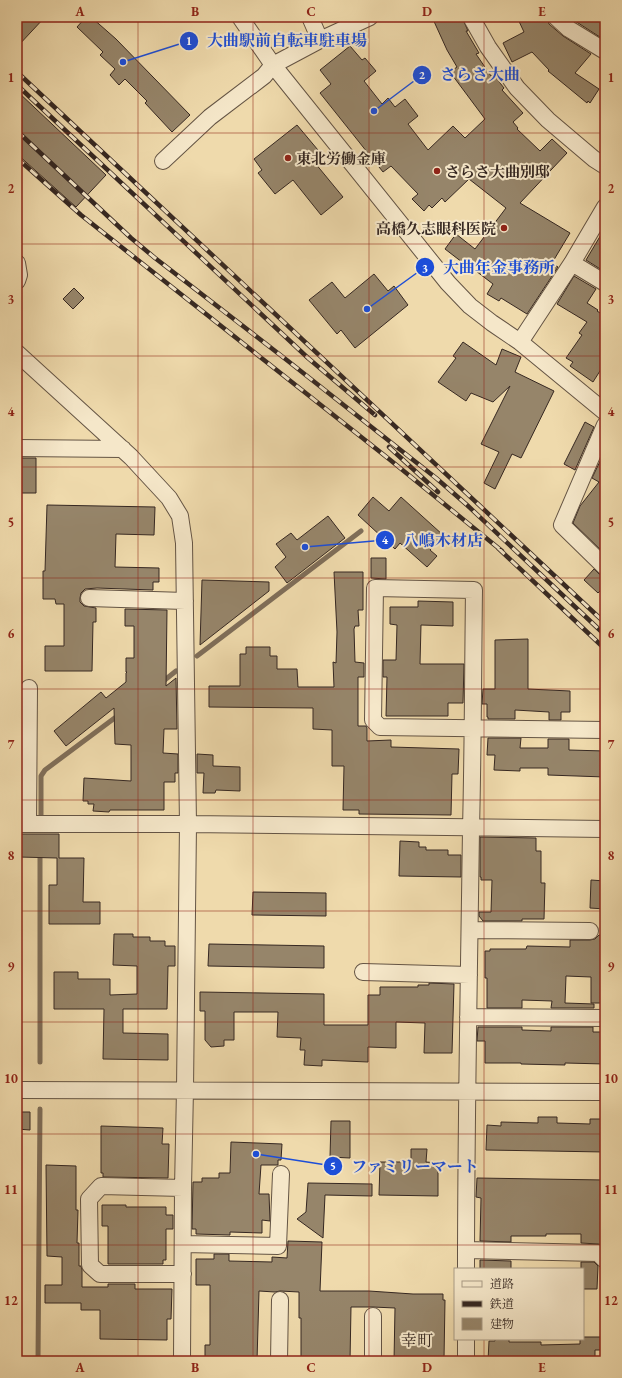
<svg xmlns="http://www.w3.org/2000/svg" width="622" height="1378" font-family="'EB Garamond','Noto Serif JP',serif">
<rect width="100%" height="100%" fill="#efdaac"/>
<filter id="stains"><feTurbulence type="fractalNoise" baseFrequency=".005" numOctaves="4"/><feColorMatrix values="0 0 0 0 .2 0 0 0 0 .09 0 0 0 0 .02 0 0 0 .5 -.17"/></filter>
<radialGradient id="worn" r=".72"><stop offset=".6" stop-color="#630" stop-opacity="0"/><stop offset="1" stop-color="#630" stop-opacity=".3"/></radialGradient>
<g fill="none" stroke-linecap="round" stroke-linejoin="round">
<!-- stream -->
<path stroke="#7f6e59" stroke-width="5" d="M197 656 361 531
M161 683 176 671
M41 815V776L45 770 120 714
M40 1062V852
M38 1361 40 1109"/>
</g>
<!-- building -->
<path fill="#96856a" stroke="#362822" d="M17 17H45L17 47Z
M86 17H91L116 39 190 115 172 132 145 103 147 101 125 79 119 85 110 75 115 69 100 55 103 52 77 27Z
M432 17H462L468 31H466L479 53 476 54 491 76 493 74 504 88 502 90 523 113 513 122 518 128 517 129 540 151 552 139 567 153 520 203 570 233 552 263 558 267 527 314 501 298 499 301 487 294 493 284 472 268 471 269 445 249 456 234 475 249 506 208 469 179 445 202 442 198 432 208 429 205 424 211 412 199 418 194 391 166 383 172 320 93 331 84 320 70 350 46 362 60 365 58 376 71 364 81 382 104 388 98 395 107 405 99 418 116 408 124 428 150 453 126 465 138 485 119 450 72 457 67 447 50Z
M517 17H547L549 24 563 36 591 54 575 73 599 89 590 103 588 101 587 103 548 71 549 70 532 52 512 62 503 43 524 32Z
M570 17H605V36L603 39 575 21Z
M17 91 106 175 76 207 17 154Z
M297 125 323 156 315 163 343 197 321 215 293 180 275 194 258 173 262 170 254 159Z
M605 228V272L586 260Z
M374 274 388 291 394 286 408 305 355 348 341 330 337 334 309 300 332 282 345 298Z
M574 276 596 289 587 303 598 310 597 311 605 316V363L593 382 570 366 573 362 566 358 582 335 579 333 587 322 557 304Z
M74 288 84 298 73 309 63 299Z
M463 342 496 365 502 349 521 357 515 372 554 391 521 458 512 454 495 489 484 483 499 452 481 444 510 386 493 402 471 393 466 401 438 382 456 358 453 356Z
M585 422 594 427 575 470 564 464Z
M605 451V554L573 523 580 506 599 482 592 478Z
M17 458H36V493H17Z
M373 497 389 511 401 497 443 535 430 550 437 556 427 567 400 543 395 549 358 515Z
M47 505 155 507 154 535 116 534 115 567 159 568V582H153V590L97 588 85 589 81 593 80 598V602L84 606 96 608V622H93L92 671H45V646H64V604H56L55 599H43V571H45Z
M328 516 345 538 287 583 275 567 286 557 276 544 291 533 297 540Z
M371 558H386V579L371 578Z
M594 569 599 574 605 576V586L598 593 584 580Z
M334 572H363V610H358L359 626H355L354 629 355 662 364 663V677H358V726H366L367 728V741L391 740V747L459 749 458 774H452L451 815 359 814V810H343L344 766H332V730L313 729V708L209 707V686H240V654H246V647H270V656H277V669H297L298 687H334L333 662 336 663 337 632Z
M202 580 269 582V591L200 645Z
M418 601 453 602V626L421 625 420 664H464L463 703H448V716H386L387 677H383V660H396L397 625 390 624V607H418Z
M125 609 167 610 166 686 176 678 177 729H164L163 753 178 754V773H175V782H164V810H110L109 812 93 811 94 804H88V801H83L84 778 131 781V745L115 744 114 708 66 746 54 731 101 692 106 698 126 682V673L127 672H126V658H134V626H125Z
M528 639V689L570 691V712H561V720H549V712L515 710V719H488V717H487V704H482L483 689H495V640Z
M488 738H521L520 748H548V739H569V750L605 751V777L548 775V768H520V771L494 770 495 755H487Z
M197 754 213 755V766L240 767V791L216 790 215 793H203L204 773H197Z
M20 834H59V858H84L83 902H100V924H49V885H57V858L19 857Z
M480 837 536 838V851H541V883H545L544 919H522V921H483L479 916V912H491L492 880H481V877H480Z
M400 841 419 842V847H426V850H448V855H461V877L399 876Z
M591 880 605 881V909L590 908Z
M253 892 326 893V916L252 915Z
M114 934H133V937H150V941H165V946H175V966H168L167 1009H123V1033L168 1034V1060L103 1059 104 1009H54V972H78V979H110V995L137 994V966L113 965Z
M599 935H605L603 980H605V1003H591V977L566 976 565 1003 594 1004V1008H551L552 1001 522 1000V1008H487V978H485V951H490V949H526L527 946 570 947V940H590L595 939Z
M209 944 324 946V968L208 966Z
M429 983 454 984 452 1053H424L425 1023 396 1022V1048L368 1047V1062L322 1060V1066L304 1065 305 1050H300L301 1038 277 1037 278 1012H234V1040H224V1046L211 1047 205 1040V1011H200V992L324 994V1025H368V995H380V987H418V985H429Z
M478 1027H522V1030L551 1031V1027H593V1032H605V1064L565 1063V1065L521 1064V1063H485V1041H477Z
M17 1112H30V1130L17 1129Z
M538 1117H557V1123L590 1124V1119H605V1152L486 1150 487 1125 501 1126V1122L538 1123Z
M331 1121H350V1158L330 1157Z
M101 1126 163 1128 162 1144H169L168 1178 103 1177V1173H101Z
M231 1142 282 1144 281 1160H278V1165H261L259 1194H269L270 1221 262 1220V1233L230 1232V1235L196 1234V1229H192L193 1182H202V1178H219V1173H230Z
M411 1149H427L426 1162 438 1163V1196L379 1195 380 1162H411Z
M46 1165 76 1166V1210H78L77 1243H79V1266H81L82 1270V1287H108V1284H135V1289H172L171 1319H167V1340L100 1339V1310H81V1303H45V1285H62V1257L47 1256Z
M477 1178 605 1180 604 1245 598 1244 581 1243V1234H546V1236H511V1242L480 1241 481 1198 476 1197Z
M308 1183 372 1184V1196L325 1195 323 1238 297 1219 306 1212Z
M102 1205H126V1207H166V1215H173V1229H166V1260H163V1264H108V1226H102Z
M288 1241 322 1242 320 1291H369L413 1294H443V1300H445L444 1359 412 1358V1361H394L395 1308 373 1307H351L350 1361H301V1318H299V1292L280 1291 275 1292 259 1291 257 1361H205V1345H210V1285H196V1259H214V1254H229V1261L272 1262V1257L287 1258Z
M480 1260 511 1261V1269H480Z
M581 1262H594L598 1266 597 1289H583V1269H581Z
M583 1337H601V1350H595V1361H488L489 1341H495V1339H509V1342H541V1345L580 1344V1339H583Z"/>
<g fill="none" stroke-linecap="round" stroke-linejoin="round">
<!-- minor casing -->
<g stroke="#645444" stroke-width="18">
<path id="minor" d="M240 17 273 65 448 283 470 306 492 323 520 342 605 412
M310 17 320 40
M471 17 488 47 517 88 548 120 594 159 605 166
M556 17 569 29 605 51
M163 161 210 117 264 76 273 65 320 40 370 17
M17 263 19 275 17 281
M572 263 605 283
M520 342 572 263 605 207
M17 353 131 457 169 498 180 516 184 543 188 824 185 1089 183 1188 182 1361
M605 425 562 525 605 567
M17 448 123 449
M89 598 185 601
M17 824H188L605 829
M28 824 29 688
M470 930 590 931
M363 972 469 975
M468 1017 605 1018
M17 1090 605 1092
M183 1188 101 1186 89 1199 90 1265 100 1274H183
M183 1244 278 1246 281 1174
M466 1250 598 1253 605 1260
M466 1269C466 1122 469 976 471 829 473 749 473 670 474 590L375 588 373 720 380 727 605 730
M466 1339V1361
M279 1361 280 1300
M373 1361V1316"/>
</g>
<!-- minor -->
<use href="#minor" stroke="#f5e7c9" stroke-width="16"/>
<!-- rail casing -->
<g stroke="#362822" stroke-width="4.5">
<path id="rail" d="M17 72 605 623
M17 85 308 358 375 415
M17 131 131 238 155 258 288 361 436 478 467 505 605 635
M17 158 81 215 389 459 502 551
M389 447 438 492
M498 548 605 649"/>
</g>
<!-- rail -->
<use href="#rail" stroke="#f5e7c9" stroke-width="3" stroke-dasharray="9" stroke-linecap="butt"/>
</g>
<!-- grid -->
<path fill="none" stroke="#8f2418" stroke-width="1" stroke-opacity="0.55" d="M138 17V1361M253 17V1361M369 17V1361M484 17V1269M17 133H605M17 244H605M17 356H605M17 467H605M17 578H605M17 689H605M17 800H605M17 911H605M17 1022H605M17 1134H605M17 1245H605M484 1339V1361"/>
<!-- markers -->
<g fill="#8f2418" stroke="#f5e7c9" stroke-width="1.5">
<circle cx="288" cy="158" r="4"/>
<circle cx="437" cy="171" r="4"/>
<circle cx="504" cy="228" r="4"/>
</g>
<g text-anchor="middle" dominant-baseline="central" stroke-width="4" stroke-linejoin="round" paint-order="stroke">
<!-- poi labels -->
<g font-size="15" font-weight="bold" fill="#362822" stroke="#f5e7c9" text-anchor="start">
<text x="296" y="158">東北労働金庫</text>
<text x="445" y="171">さらさ大曲別邸</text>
<text x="496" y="228" text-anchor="end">高橋久志眼科医院</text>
</g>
<!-- neighbourhood labels -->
<g font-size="16" fill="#362822" stroke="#f5e7c9">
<text x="417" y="1340">幸町</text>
</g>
</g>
<!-- callouts -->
<path fill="none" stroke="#1d4ed8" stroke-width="1.5" d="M123 62L189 41M374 111L422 75M367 309L425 267M305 547L385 540M256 1154L333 1166"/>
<g fill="#1d4ed8" stroke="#f5e7c9" stroke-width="1.5">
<circle cx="123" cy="62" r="4"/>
<circle cx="374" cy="111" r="4"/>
<circle cx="367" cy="309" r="4"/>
<circle cx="305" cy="547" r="4"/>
<circle cx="256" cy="1154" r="4"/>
<circle cx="189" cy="41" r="10"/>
<circle cx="422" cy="75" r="10"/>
<circle cx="425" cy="267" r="10"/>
<circle cx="385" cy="540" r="10"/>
<circle cx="333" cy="1166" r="10"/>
</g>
<g font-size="12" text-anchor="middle" font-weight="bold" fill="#fff">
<text x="189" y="45">1</text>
<text x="422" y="79">2</text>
<text x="425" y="272">3</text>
<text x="385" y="544">4</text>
<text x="333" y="1170">5</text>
</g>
<g font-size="16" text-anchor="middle" font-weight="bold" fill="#1d4ed8" stroke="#f5e7c9" stroke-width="4" stroke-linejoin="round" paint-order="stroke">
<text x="287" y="46">大曲駅前自転車駐車場</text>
<text x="480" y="80">さらさ大曲</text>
<text x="499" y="273">大曲年金事務所</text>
<text x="443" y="546">八嶋木材店</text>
<text x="415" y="1172">ファミリーマート</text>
</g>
<!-- margin -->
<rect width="622" height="1378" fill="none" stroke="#efdaac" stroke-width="44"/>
<!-- legend -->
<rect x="454" y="1268" width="130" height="72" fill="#f5e7c9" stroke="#a99b86"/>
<rect x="462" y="1281" width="20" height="6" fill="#f5e7c9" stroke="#a99b86"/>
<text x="490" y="1288" font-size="12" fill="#362822">道路</text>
<rect x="462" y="1301" width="20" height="6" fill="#362822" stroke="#a99b86"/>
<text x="490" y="1308" font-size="12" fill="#362822">鉄道</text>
<rect x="462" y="1318" width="20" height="12" fill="#96856a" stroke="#a99b86"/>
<text x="490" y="1328" font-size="12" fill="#362822">建物</text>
<rect x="22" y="22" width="578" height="1334" fill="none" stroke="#8f2418" stroke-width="1.5"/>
<g font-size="13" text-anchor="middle" font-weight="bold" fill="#8f2418">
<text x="80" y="16">A</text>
<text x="195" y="16">B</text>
<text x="311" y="16">C</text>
<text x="427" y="16">D</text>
<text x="542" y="16">E</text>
<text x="11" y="82">1</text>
<text x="611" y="82">1</text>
<text x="11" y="193">2</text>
<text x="611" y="193">2</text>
<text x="11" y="304">3</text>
<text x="611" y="304">3</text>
<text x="11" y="416">4</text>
<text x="611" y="416">4</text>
<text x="11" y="527">5</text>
<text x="611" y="527">5</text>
<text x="11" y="638">6</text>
<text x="611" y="638">6</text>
<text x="11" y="749">7</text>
<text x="611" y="749">7</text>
<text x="11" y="860">8</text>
<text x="611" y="860">8</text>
<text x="11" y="971">9</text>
<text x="611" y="971">9</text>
<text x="11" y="1083">10</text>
<text x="611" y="1083">10</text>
<text x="11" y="1194">11</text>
<text x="611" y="1194">11</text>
<text x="11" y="1305">12</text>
<text x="611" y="1305">12</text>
<text x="80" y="1372">A</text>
<text x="195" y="1372">B</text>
<text x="311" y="1372">C</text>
<text x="427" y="1372">D</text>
<text x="542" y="1372">E</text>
</g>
<rect width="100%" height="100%" filter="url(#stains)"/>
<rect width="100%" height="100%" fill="url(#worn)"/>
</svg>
